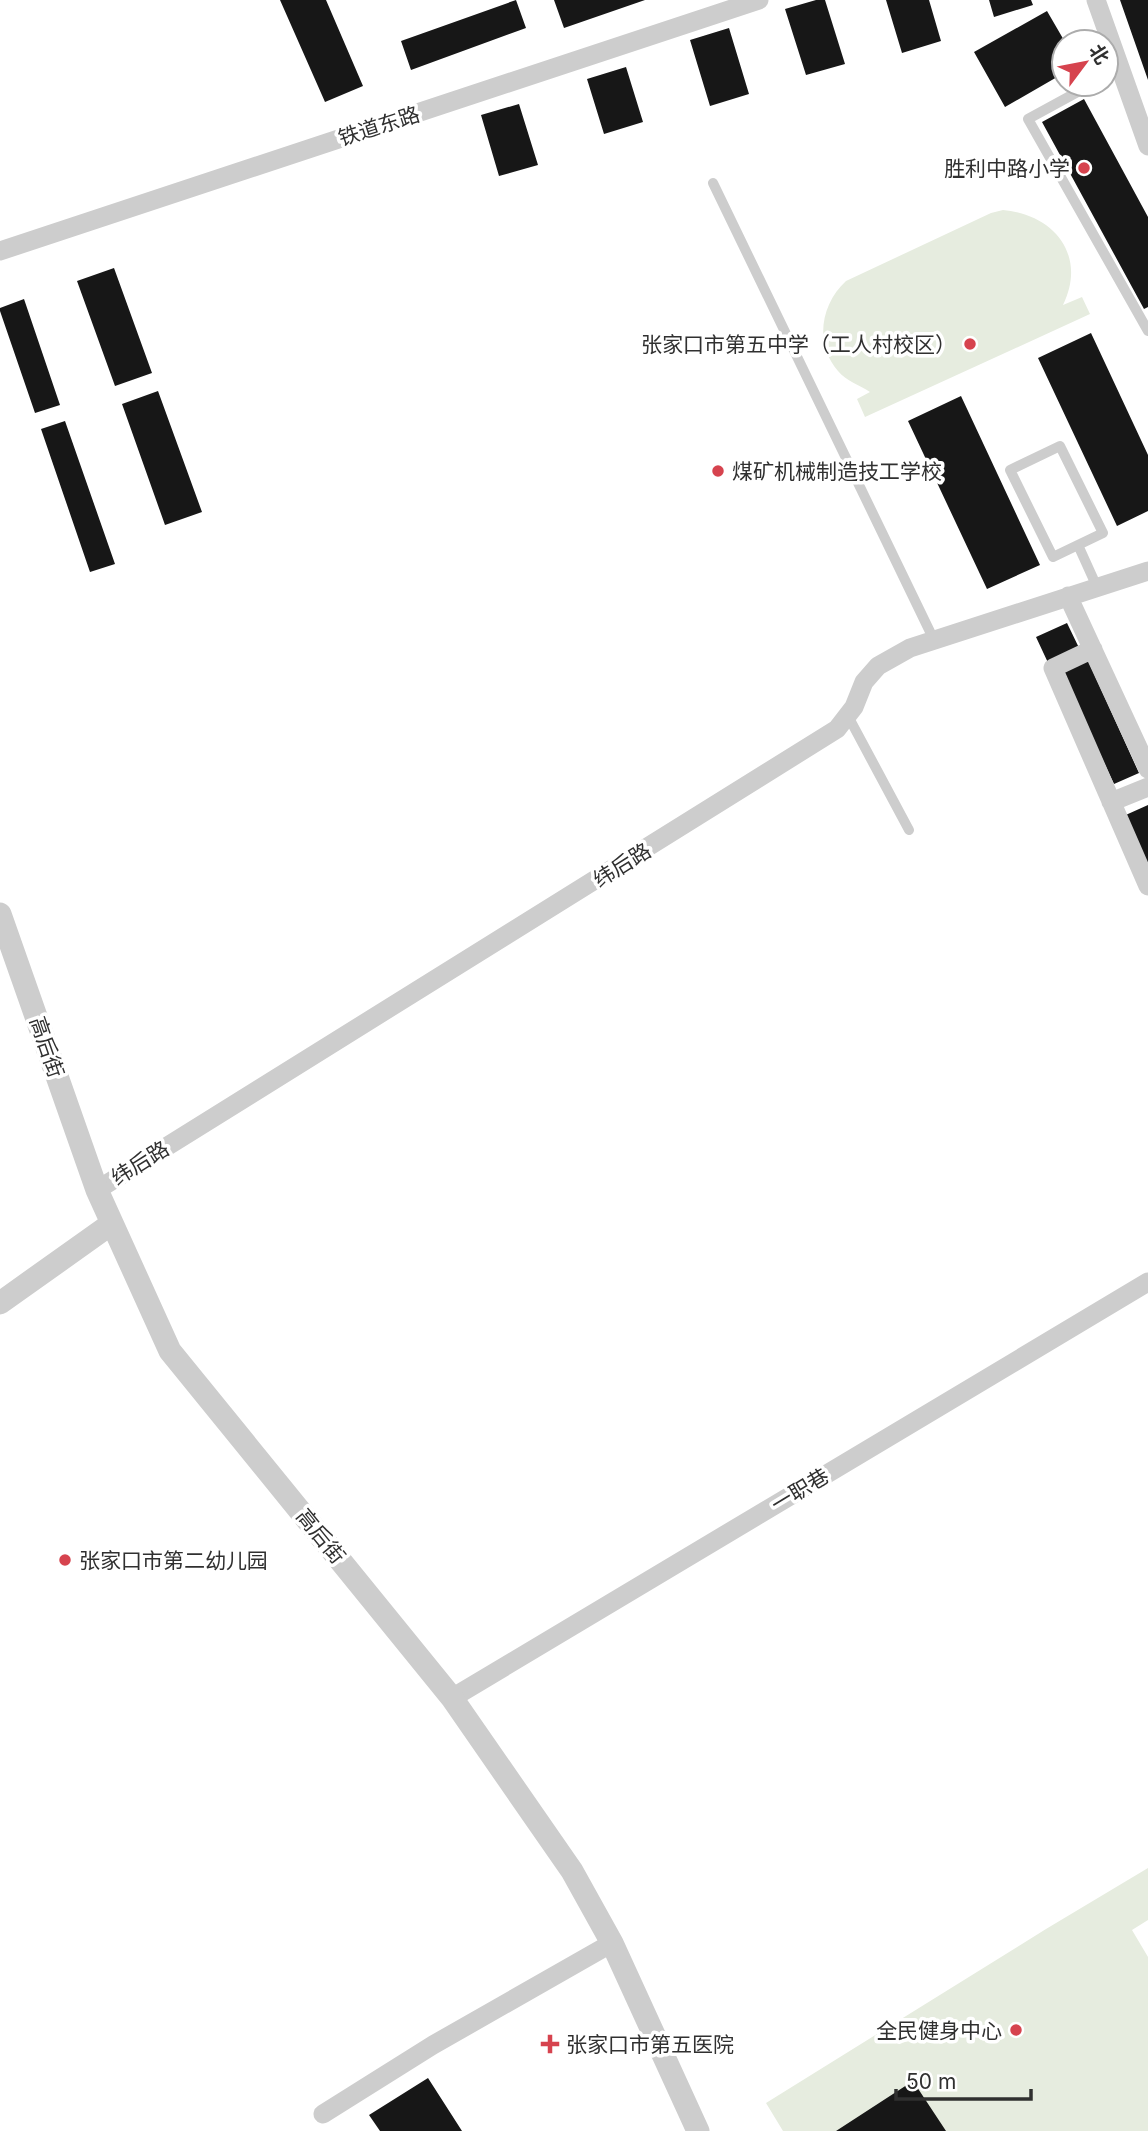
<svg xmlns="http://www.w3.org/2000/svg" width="1148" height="2131" font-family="Inter,'Noto Sans SC',sans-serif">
<rect width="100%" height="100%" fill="#fff"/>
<!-- green -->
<path fill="#e6ecdf" d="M1003 210C1055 215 1087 256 1063 305L1082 297 1090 314 865 417 857 399 870 392C860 385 846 381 838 371 814 343 821 304 846 281L991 213Z
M1148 1868V1920L1132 1930 1148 1957V2131H783L766 2103 1046 1929Z"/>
<!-- building -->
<path fill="#171717" d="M280 0H326L363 86 325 102Z
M516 0 526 28 411 70 401 41Z
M554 0H645L564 28Z
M816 0H825L845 64 806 75 785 9Z
M886 0H929L941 41 902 53Z
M989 0H1031L1033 5 994 17Z
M1120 0H1148V80Z
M1047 11 1065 42 1064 73 1005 107 974 52Z
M729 28 749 94 710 106 690 40Z
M626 67 643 122 604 134 587 79Z
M1084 99 1148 217V307L1144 309 1042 122Z
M519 104 538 165 499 176 481 115Z
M114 268 152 373 115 386 77 281Z
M24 299 60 405 35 413 0 311V308Z
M1091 333 1148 455V511L1117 526 1038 358Z
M158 391 202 512 165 525 122 404Z
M961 396 1040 565 987 589 908 421Z
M65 421 115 564 90 572 41 429Z
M1067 623 1081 652 1050 667 1036 637Z
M1086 656 1139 773 1114 784 1060 668Z
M1148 805V881L1119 818Z
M428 2078 462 2131H380L369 2115Z
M913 2081 946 2131H836Z"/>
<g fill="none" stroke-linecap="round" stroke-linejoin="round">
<!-- service -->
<path stroke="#cdcdcd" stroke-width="10" d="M1083 89 1028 119 1148 331
M713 183 934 640
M1060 446 1103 533 1053 557 1010 470Z
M1078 545 1097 587
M848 716 909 830"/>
<!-- minor -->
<path stroke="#cdcdcd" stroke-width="19" d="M1096 0 1148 146
M0 251 759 0
M1068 596 1148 769
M1093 649 1053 668 1148 886
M1111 802 1148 787
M97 1190 837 729 854 707 864 682 878 666 910 648 1148 571
M452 1698 1148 1282
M323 2114 433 2045 612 1943"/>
<!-- tertiary -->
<path stroke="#cdcdcd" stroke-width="23" d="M0 914 97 1190 170 1351 452 1698 572 1871 612 1943 698 2131
M0 1303 111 1224"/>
</g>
<!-- markers -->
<g fill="#d6434e" stroke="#fff" stroke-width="2.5">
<circle cx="1084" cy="168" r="7"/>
<circle cx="970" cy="344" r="7"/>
<circle cx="718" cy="471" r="7"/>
<circle cx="65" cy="1560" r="7"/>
<circle cx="1016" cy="2030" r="7"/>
<path d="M546.5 2033.5h7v7h7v7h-7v7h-7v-7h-7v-7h7z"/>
</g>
<g text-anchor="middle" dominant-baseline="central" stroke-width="7" stroke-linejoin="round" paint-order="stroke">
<!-- street labels -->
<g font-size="21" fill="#303030" stroke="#fff">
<text transform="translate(379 126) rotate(-18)">铁道东路</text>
<text transform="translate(622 865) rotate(-32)">纬后路</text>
<text transform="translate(47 1047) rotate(71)">高后街</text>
<text transform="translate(140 1163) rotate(-32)">纬后路</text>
<text transform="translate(800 1490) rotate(-31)">一职巷</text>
<text transform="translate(321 1536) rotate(51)">高后街</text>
</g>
<!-- poi labels -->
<g font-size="21" fill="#303030" stroke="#fff" text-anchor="end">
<text x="1070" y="168">胜利中路小学</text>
<text x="956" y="344">张家口市第五中学（工人村校区）</text>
<text x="732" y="471" text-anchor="start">煤矿机械制造技工学校</text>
<text x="79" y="1560" text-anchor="start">张家口市第二幼儿园</text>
<text x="1002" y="2030">全民健身中心</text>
<text x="566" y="2044" text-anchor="start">张家口市第五医院</text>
</g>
</g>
<!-- north arrow -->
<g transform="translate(1085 63) rotate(58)"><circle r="33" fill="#ffffff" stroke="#acacac" stroke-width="2"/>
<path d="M0-5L12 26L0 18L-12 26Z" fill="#d6434e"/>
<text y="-10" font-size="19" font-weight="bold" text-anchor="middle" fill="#303030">北</text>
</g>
<!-- scale -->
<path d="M896 2089v10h135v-10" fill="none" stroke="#303030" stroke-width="3.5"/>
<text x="906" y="2089" font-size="21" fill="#303030" stroke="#ffffff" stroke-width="5" paint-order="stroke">50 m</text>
</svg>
